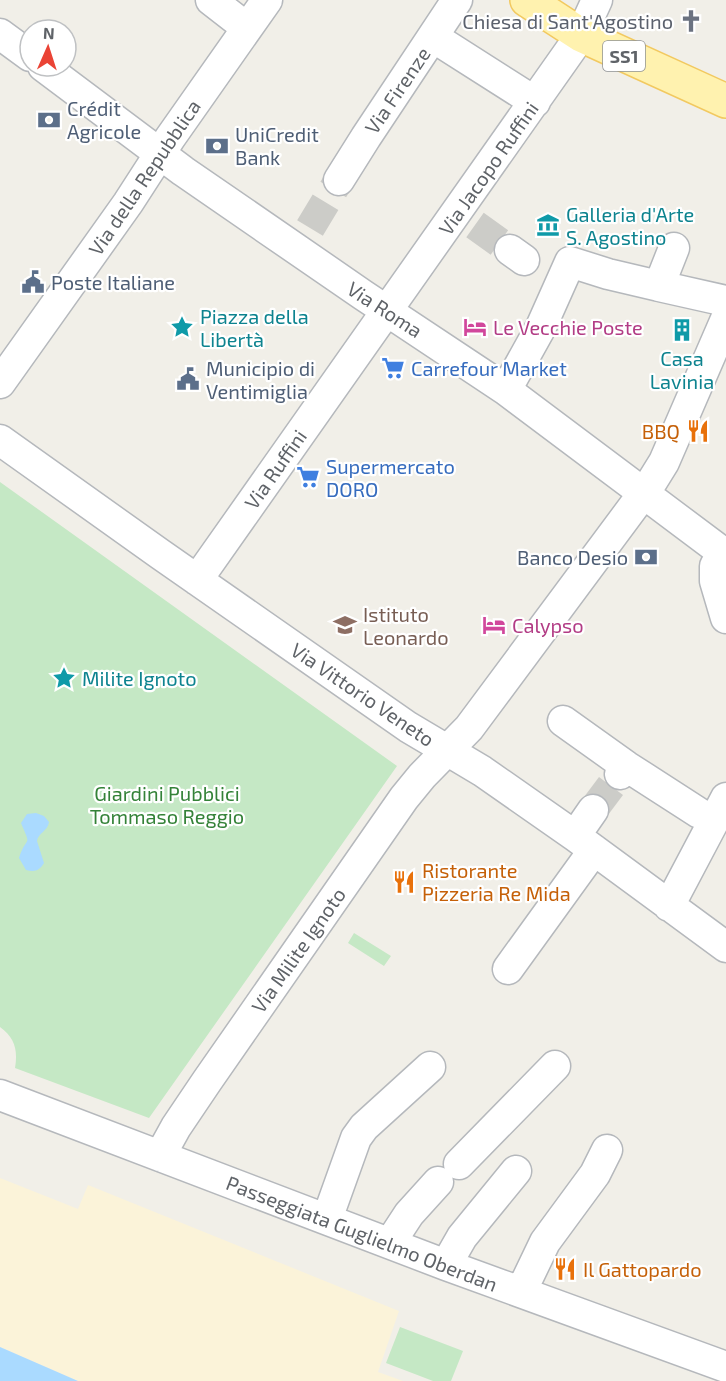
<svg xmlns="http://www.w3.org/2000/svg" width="726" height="1381" font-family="'Exo 2',sans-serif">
<rect width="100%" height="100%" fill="#f1efe8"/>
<!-- green -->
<path fill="#c5e8c5" d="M0 482 397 766 149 1118 15 1068C18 1050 15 1038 0 1027Z
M354 933 391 956 384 966 348 943Z
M400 1327 463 1351 451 1381H433L386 1363Z"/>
<!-- sand -->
<path fill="#fbf3d9" d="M0 1178 78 1209 88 1185 399 1311 378 1372 403 1381H78L0 1347Z"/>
<!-- water -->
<path fill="#aadaff" d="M36 813 44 816 49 822C48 831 38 833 37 841L44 863C39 871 35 872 26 870L19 858C27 834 32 849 21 823L27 814Z
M0 1347 78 1381H0Z"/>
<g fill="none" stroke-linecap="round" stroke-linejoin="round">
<!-- minor-tunnel -->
<path stroke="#ccccc8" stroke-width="30" stroke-dasharray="30 15" stroke-linecap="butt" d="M475 225 510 250
M310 228 339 180
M593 810 620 774"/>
<!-- minor casing -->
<g stroke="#b5b8bc" stroke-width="33">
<path id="minor" d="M211 0 247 28
M0 34 30 56
M433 37 535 102
M43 66 183 171 363 295 506 390 726 555
M339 180 366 137 457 0
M674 248 659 286 726 301
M510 250 524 260
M0 383 128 203 170 138 267 0
M506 390 541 327 570 262 608 274 659 286
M0 440 160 554 408 727 482 771 575 836 726 947
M723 553 715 566V581L726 618
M197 580 581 35 597 0
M563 721 626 766
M620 774 626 766 699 813
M575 836 593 810
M669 906 726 798
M508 969 594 850
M0 1095 446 1265 726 1367
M160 1156 176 1127 207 1081 404 798 422 776 469 728 651 483 664 462 726 319
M459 1164 555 1066
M327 1219 356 1138 364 1127 430 1067
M390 1243 409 1214 438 1182
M446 1265 462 1237 516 1171
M521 1292 545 1242 595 1174 607 1150"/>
</g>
<!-- major casing -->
<g stroke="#f2c960" stroke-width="36">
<path id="major" d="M527 0 581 35 726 101"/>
</g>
<!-- minor -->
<use href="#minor" stroke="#fff" stroke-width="30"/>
<!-- major -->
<use href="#major" stroke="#fff2af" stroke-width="33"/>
</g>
<!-- icons -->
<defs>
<g id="church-bare" transform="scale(1.8)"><path d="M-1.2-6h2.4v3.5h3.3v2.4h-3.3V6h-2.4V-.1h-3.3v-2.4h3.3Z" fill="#6b7280" stroke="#fff" stroke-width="2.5" paint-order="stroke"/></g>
<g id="bank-bare" transform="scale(1.8)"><path d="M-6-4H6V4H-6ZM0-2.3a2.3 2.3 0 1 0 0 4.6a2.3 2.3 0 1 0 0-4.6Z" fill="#5c6f8a" stroke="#fff" stroke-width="2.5" paint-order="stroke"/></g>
<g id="museum-bare" transform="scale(1.8)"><path d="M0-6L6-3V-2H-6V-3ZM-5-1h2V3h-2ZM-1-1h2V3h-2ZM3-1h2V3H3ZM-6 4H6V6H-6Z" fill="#0f9aa8" stroke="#fff" stroke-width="2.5" paint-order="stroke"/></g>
<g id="civic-bare" transform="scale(1.8)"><path d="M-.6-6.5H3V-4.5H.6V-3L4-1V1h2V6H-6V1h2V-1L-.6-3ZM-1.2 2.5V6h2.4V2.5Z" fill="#5c6f8a" stroke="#fff" stroke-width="2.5" paint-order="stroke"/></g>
<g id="sight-bare" transform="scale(1.8)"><path d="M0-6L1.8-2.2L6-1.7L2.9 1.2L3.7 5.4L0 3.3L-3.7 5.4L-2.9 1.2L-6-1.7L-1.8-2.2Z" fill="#0f9aa8" stroke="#fff" stroke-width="2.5" paint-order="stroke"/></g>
<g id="hotel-bare" transform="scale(1.8)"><path d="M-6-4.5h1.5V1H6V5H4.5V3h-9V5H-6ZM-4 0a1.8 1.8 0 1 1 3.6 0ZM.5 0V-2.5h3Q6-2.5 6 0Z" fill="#d1479c" stroke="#fff" stroke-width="2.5" paint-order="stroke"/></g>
<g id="building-bare" transform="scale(1.8)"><path d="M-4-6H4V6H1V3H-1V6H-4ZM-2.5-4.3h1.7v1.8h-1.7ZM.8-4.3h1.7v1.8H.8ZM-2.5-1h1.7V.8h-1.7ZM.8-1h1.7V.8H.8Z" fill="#0f9aa8" stroke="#fff" stroke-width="2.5" paint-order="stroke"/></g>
<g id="supermarket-bare" transform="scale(1.8)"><path d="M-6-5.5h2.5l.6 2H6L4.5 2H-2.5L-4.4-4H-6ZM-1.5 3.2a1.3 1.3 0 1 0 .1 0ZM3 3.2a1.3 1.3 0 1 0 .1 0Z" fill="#3f7fe0" stroke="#fff" stroke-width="2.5" paint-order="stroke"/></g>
<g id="restaurant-bare" transform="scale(1.8)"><path d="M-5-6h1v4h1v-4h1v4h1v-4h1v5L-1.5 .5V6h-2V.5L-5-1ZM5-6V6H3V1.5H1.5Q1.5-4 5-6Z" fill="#e8710a" stroke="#fff" stroke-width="2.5" paint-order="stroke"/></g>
<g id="school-bare" transform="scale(1.8)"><path d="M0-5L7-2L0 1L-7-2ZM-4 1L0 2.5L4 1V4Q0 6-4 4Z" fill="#8d6e63" stroke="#fff" stroke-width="2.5" paint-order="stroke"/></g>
</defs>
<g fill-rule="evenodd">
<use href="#church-bare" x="691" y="21"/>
<use href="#bank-bare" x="49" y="120"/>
<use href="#bank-bare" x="217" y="146"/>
<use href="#museum-bare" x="548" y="225"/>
<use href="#civic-bare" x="33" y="282"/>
<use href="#sight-bare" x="182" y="327"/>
<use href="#hotel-bare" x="475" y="327"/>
<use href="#building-bare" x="682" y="330"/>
<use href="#supermarket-bare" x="393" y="368"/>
<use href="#civic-bare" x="188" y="379"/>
<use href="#restaurant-bare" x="698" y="431"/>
<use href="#supermarket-bare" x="308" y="477"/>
<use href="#bank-bare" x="646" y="557"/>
<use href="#school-bare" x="345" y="625"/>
<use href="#hotel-bare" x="494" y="625"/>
<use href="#sight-bare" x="64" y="678"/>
<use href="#restaurant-bare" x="404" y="882"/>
<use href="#restaurant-bare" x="565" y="1269"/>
</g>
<g text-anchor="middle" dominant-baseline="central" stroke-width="4.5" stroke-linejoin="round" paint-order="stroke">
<!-- shield labels -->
<rect fill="#fff" stroke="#8f9295" stroke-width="1.5" x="603" y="41" width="42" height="30" rx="4.5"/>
<g font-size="18" font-weight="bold" fill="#5f6368">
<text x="624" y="56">SS1</text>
</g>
<!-- worship labels -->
<g font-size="20" fill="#5b616d" stroke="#fff" text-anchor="end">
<text x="673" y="21">Chiesa di Sant'Agostino</text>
</g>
<!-- street labels -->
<g font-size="20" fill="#5f6368" stroke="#fff">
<text transform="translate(397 90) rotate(-56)">Via Firenze</text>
<text transform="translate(488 168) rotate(-55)">Via Jacopo Ruffini</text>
<text transform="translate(144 177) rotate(-56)">Via della Repubblica</text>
<text transform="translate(385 309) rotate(33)">Via Roma</text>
<text transform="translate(275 469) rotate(-55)">Via Ruffini</text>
<text transform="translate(363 694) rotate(34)">Via Vittorio Veneto</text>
<text transform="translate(298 950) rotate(-55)">Via Milite Ignoto</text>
<text transform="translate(362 1233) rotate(21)">Passeggiata Guglielmo Oberdan</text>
</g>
<!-- service labels -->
<g font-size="20" fill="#4e5e75" stroke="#fff" text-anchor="start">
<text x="67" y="108">Crédit<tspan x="67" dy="23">Agricole</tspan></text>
<text x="235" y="134">UniCredit<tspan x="235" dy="23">Bank</tspan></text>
<text x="51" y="282">Poste Italiane</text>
<text x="206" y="368">Municipio di<tspan x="206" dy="23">Ventimiglia</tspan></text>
<text x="628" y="557" text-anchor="end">Banco Desio</text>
</g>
<!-- culture labels -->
<g font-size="20" fill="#0d838f" stroke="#fff" text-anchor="start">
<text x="566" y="214">Galleria d'Arte<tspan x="566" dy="23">S. Agostino</tspan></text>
<text x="200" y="316">Piazza della<tspan x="200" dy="23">Libertà</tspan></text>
<text x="682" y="358" text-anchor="middle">Casa<tspan x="682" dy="23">Lavinia</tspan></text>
<text x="82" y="678">Milite Ignoto</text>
</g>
<!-- hotel labels -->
<g font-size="20" fill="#b23c85" stroke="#fff" text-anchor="start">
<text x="493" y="327">Le Vecchie Poste</text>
<text x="512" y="625">Calypso</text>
</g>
<!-- shop labels -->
<g font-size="20" fill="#366cbe" stroke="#fff" text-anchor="start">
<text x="411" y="368">Carrefour Market</text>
<text x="326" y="466">Supermercato<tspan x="326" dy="23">DORO</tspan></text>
</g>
<!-- food labels -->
<g font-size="20" fill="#c56008" stroke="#fff" text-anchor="start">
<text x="680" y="431" text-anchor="end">BBQ</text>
<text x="422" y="870">Ristorante<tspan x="422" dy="23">Pizzeria Re Mida</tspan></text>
<text x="583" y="1269">Il Gattopardo</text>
</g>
<!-- education labels -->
<g font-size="20" fill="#785e54" stroke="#fff" text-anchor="start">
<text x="363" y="614">Istituto<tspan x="363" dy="23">Leonardo</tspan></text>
</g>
<!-- park labels -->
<g font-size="20" fill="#348238" stroke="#fff">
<text x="167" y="793">Giardini Pubblici<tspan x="167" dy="23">Tommaso Reggio</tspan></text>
</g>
</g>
<!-- north arrow -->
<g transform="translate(48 48) rotate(3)"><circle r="28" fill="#ffffff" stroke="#bfc1c3" stroke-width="1.5"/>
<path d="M0-4.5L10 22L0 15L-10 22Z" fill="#ea4335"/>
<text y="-9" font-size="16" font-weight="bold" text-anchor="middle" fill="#5f6368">N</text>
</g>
</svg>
